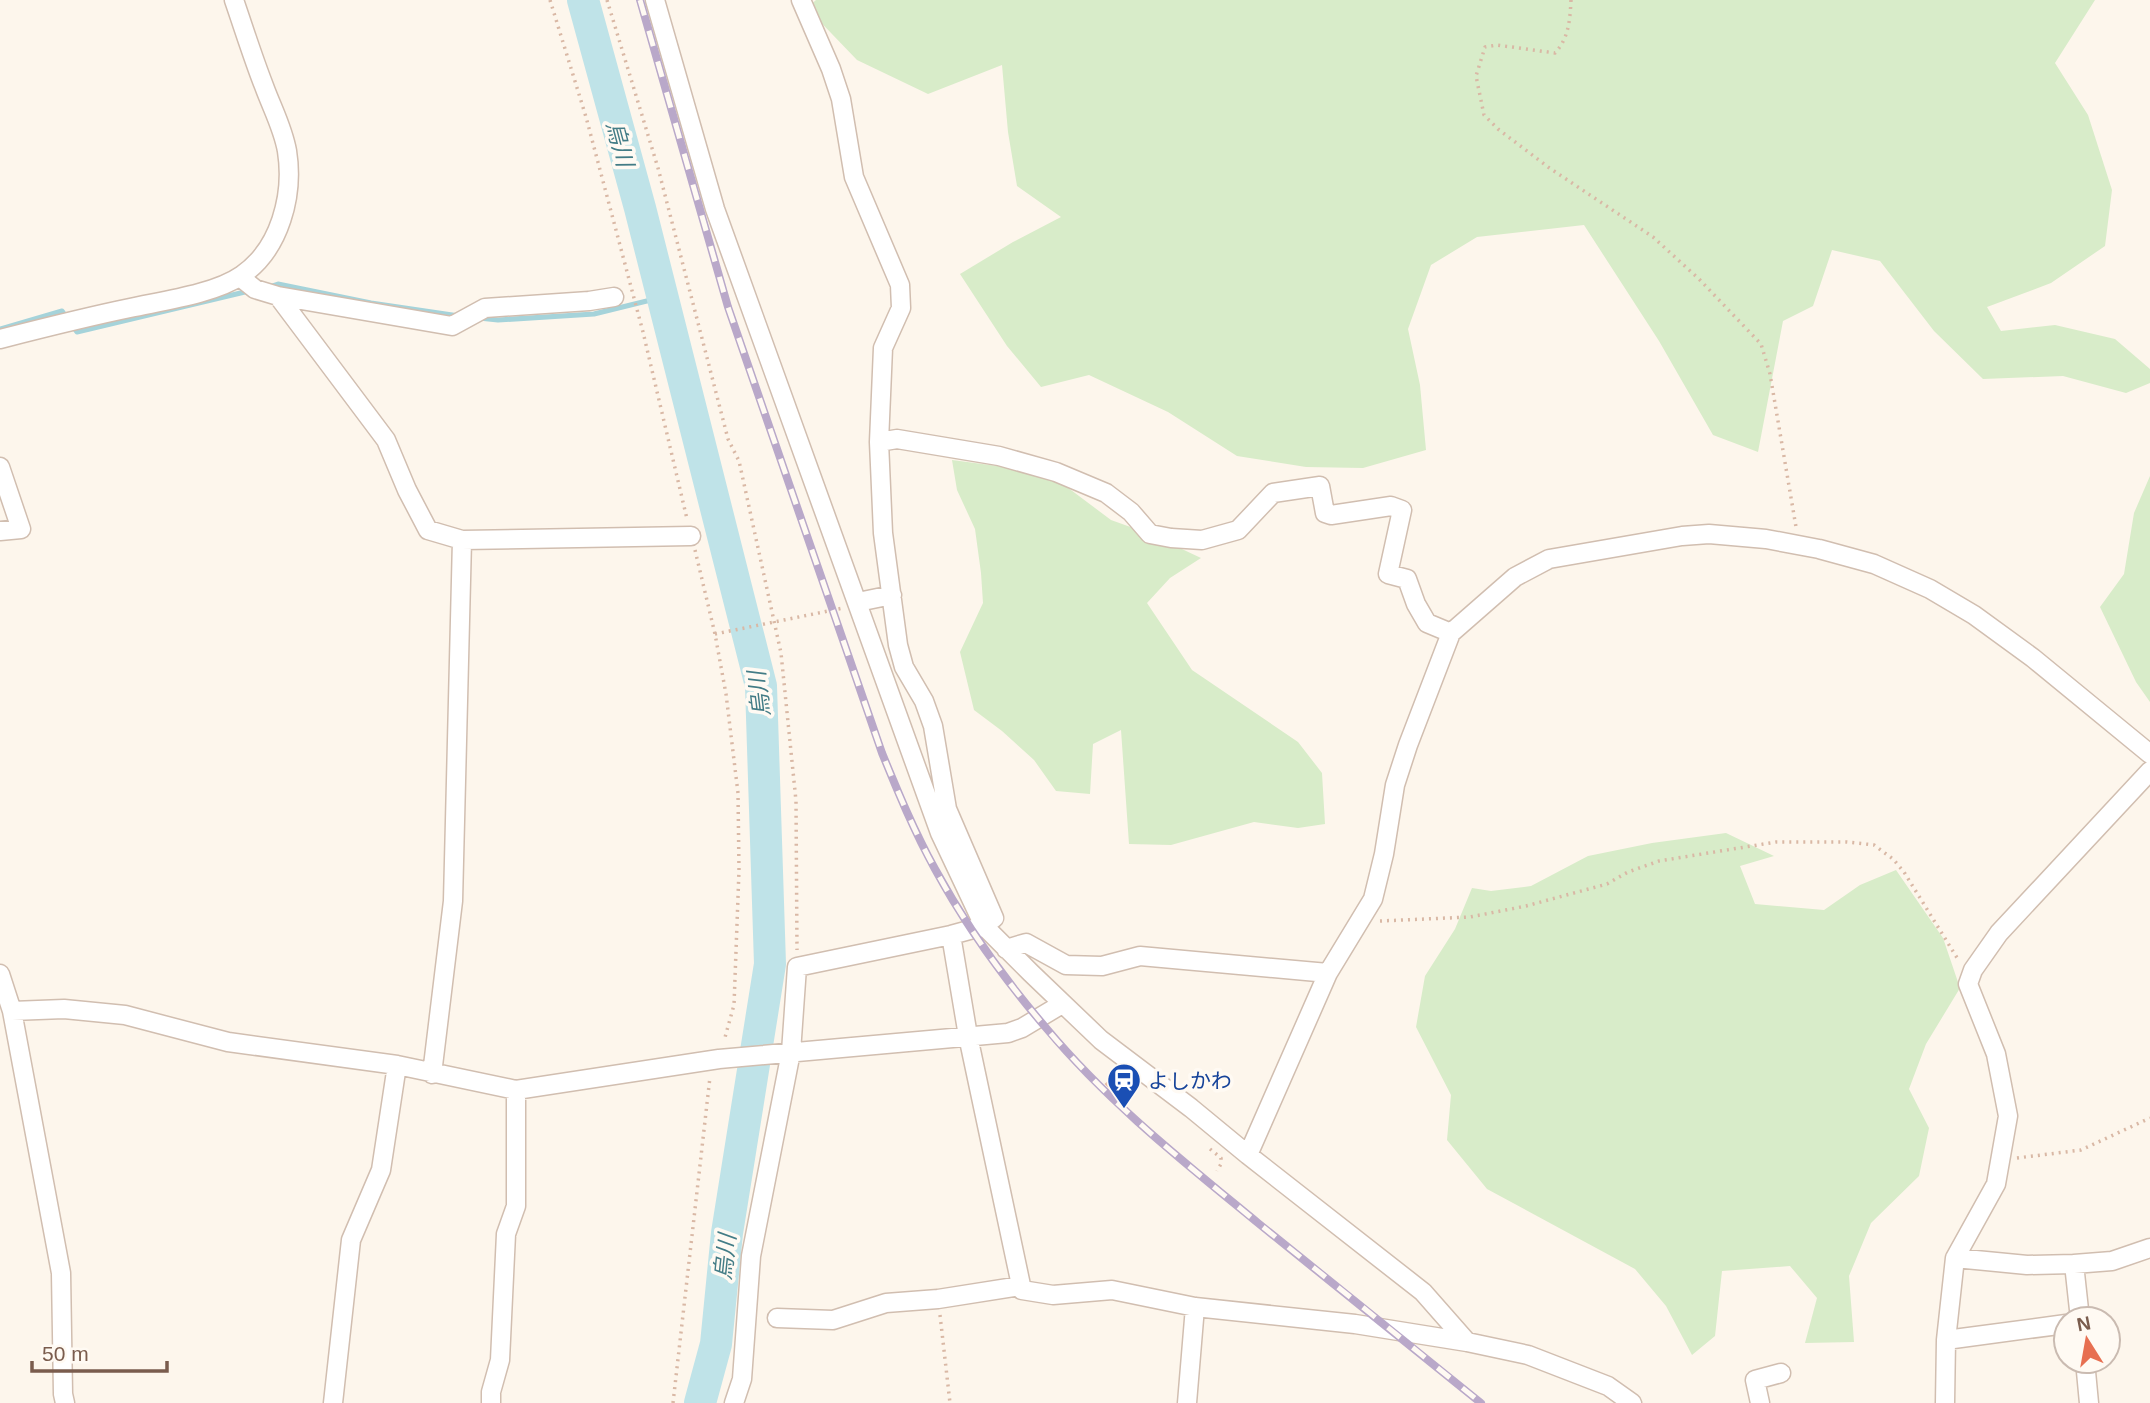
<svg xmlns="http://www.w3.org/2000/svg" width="2150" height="1403" font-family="Arial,'Noto Sans JP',sans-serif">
<rect width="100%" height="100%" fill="#fdf6ec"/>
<!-- green -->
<path fill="#d8ecc9" d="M816 0H2095L2055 63 2088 115 2112 190 2105 246 2051 283 1987 307 2001 331 2055 325 2115 339 2150 369V383L2126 393 2063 376 1983 379 1934 331 1880 261 1832 250 1813 306 1783 321 1758 452 1713 435 1659 341 1584 225 1477 237 1431 265 1408 329 1420 385 1426 450 1363 468 1306 467 1237 456 1168 412 1089 375 1041 387 1007 346 960 274 1013 242 1061 217 1017 186 1008 132 1002 65 928 94 857 60 807 8Z
M952 460 1005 467 1063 484 1111 520 1150 534 1201 558 1170 578 1147 603 1192 670 1298 742 1322 773 1325 824 1298 828 1254 822 1171 845 1129 844 1121 730 1093 744 1090 794 1056 791 1034 760 1002 731 974 710 960 652 983 603 981 573 975 529 957 490Z
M2150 476V702L2136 682 2100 607 2124 574 2134 513Z
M1726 833 1774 856 1740 866 1755 904 1824 910 1860 885 1896 870 1943 938 1960 988 1926 1044 1909 1089 1929 1128 1919 1176 1871 1223 1849 1276 1854 1342 1805 1343 1817 1298 1790 1266 1722 1271 1715 1336 1692 1355 1666 1306 1635 1269 1487 1189 1447 1140 1451 1095 1416 1027 1425 976 1455 929 1472 888 1491 891 1531 886 1588 856 1652 843Z"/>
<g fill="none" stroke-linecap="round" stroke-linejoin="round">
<!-- stream -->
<path stroke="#a5d3da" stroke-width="5" d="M269 287 278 284 371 303 459 316
M479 318 498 320 594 314 663 297
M0 329 62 311 77 332 249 291"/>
<!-- river -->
<path stroke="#bfe3e8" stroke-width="32" d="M583 0 640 208 761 686 770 964 727 1233 716 1344 700 1403"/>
</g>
<!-- building -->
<path fill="#f3d5c3" stroke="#e6bba3" stroke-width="2" d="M1115 1075 1131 1091 1122 1100 1106 1084Z"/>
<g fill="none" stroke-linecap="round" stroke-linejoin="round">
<!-- minor casing -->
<g stroke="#d1beb0" stroke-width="21">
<path id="minor" d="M655 0 715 209 940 833 984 926 1031 973 1101 1040 1191 1108 1248 1155 1423 1292 1467 1342 1528 1355 1608 1386 1632 1403
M240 277 255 289 278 296 386 440 407 490 428 530 462 540 691 536
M278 296 452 326 485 308 589 301 614 297
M0 339C43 328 86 317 130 308 162 301 215 294 242 275 280 249 294 195 287 151 283 128 272 108 264 86 253 58 244 29 234 0
M879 442 897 439 999 456 1056 472 1106 493 1131 512 1150 534 1171 538 1202 540 1238 530 1273 493 1320 486 1325 513 1331 515 1391 506 1402 510 1388 574 1407 579 1416 604 1427 623 1451 633
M0 467 21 529 0 531
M858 602 892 595
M951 935 968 1036 1022 1290 1053 1295 1112 1290 1195 1307 1355 1324 1467 1342
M1006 949 1026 943 1066 965 1102 966 1140 956 1328 973
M0 974 12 1011 61 1273 63 1394 65 1403
M12 1011 64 1009 125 1015 228 1042 397 1065 516 1090 719 1059 1008 1033 1022 1028 1062 1004
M432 1074 453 901 462 540
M1248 1155 1328 973 1373 899 1384 854 1395 785 1408 745 1451 633 1515 577 1549 559 1682 536 1709 534 1766 539 1819 549 1874 564 1930 589 1974 615 2033 658 2150 754
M1955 1258 2027 1265 2074 1264 2112 1261 2150 1248
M2074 1264 2080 1319
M777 1318 833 1320 886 1303 938 1299 1021 1286
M1946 1340 2066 1324
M2085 1361 2089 1403
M333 1403 351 1240 381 1170 397 1065
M491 1403V1392L500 1360 506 1234 516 1206V1090
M734 1403 742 1379 751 1256 791 1052 797 967 951 935 984 926 994 918 947 809 933 726 924 701 904 667 898 645 883 533 879 442 883 348 901 308 900 285 854 177 841 99 831 69 801 0
M1187 1403 1195 1307
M1760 1403 1755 1380 1781 1373
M1945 1403 1946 1340 1955 1258 1996 1184 2008 1116 1996 1054 1968 984 1973 970 1999 933 2150 771"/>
</g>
<!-- path -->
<path stroke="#d9b8a5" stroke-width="3.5" stroke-dasharray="2 5" stroke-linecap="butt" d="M550 0 586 117 643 332 687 519
M607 0 658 168 728 439 739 461 781 653 796 801 797 950
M1571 0C1570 19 1569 38 1555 53L1497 45 1485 47 1476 76 1484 115 1498 129 1548 167 1653 237 1699 279 1761 344 1770 374 1796 527
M695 550 715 634 726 694 738 793 739 870 734 1005 724 1041
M715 634 843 608
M1380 921 1470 917 1526 906 1607 884 1628 872 1659 861 1776 842H1847L1874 845 1893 859 1904 872 1959 961
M1210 1149 1221 1158V1164L1217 1171
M2017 1158 2081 1150 2150 1118
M940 1315 950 1403
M673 1403 710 1077"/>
<!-- minor -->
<use href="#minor" stroke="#fff" stroke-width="18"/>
<!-- rail casing -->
<g stroke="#b9a8c9" stroke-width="8">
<path id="rail" d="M640 0 728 307 882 753C898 792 914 831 935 869 966 926 1005 980 1047 1029 1109 1103 1184 1162 1258 1223 1333 1283 1407 1343 1481 1403"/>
</g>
<!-- rail -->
<use href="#rail" stroke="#fffaf3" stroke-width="5" stroke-dasharray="16" stroke-linecap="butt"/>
</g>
<!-- icons -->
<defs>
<g id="station-pin" transform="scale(1.75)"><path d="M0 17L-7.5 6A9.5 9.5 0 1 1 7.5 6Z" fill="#1a4fb4" stroke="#fffaf3"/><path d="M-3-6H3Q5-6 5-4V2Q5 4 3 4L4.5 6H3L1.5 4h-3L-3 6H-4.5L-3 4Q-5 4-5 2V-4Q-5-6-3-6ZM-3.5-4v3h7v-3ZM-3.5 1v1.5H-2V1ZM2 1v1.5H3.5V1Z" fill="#fff"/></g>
</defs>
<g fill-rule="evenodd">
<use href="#station-pin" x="1124" y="1080"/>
</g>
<g text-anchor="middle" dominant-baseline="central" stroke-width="7" stroke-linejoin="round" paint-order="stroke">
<!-- transit labels -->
<g font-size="21" fill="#164399" stroke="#fffaf3" text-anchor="start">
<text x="1148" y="1080">よしかわ</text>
</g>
<!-- water labels -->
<g font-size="23" font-style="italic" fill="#437c86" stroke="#fffaf3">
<text transform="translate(620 144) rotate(75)">烏川</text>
<text transform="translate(759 694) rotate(-97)">烏川</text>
<text transform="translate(725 1257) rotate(-84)">烏川</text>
</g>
</g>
<!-- north arrow -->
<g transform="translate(2087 1340) rotate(349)"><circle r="33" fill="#fffaf3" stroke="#cabbb1" stroke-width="2"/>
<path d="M0-5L12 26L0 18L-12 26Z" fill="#e76f51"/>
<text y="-10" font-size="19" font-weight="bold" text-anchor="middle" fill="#7a5c4d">N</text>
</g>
<!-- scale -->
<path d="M32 1361v10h135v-10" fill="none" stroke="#7a5c4d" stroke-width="3.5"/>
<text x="42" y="1361" font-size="21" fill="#7a5c4d" stroke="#fffaf3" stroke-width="5" paint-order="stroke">50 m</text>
</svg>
